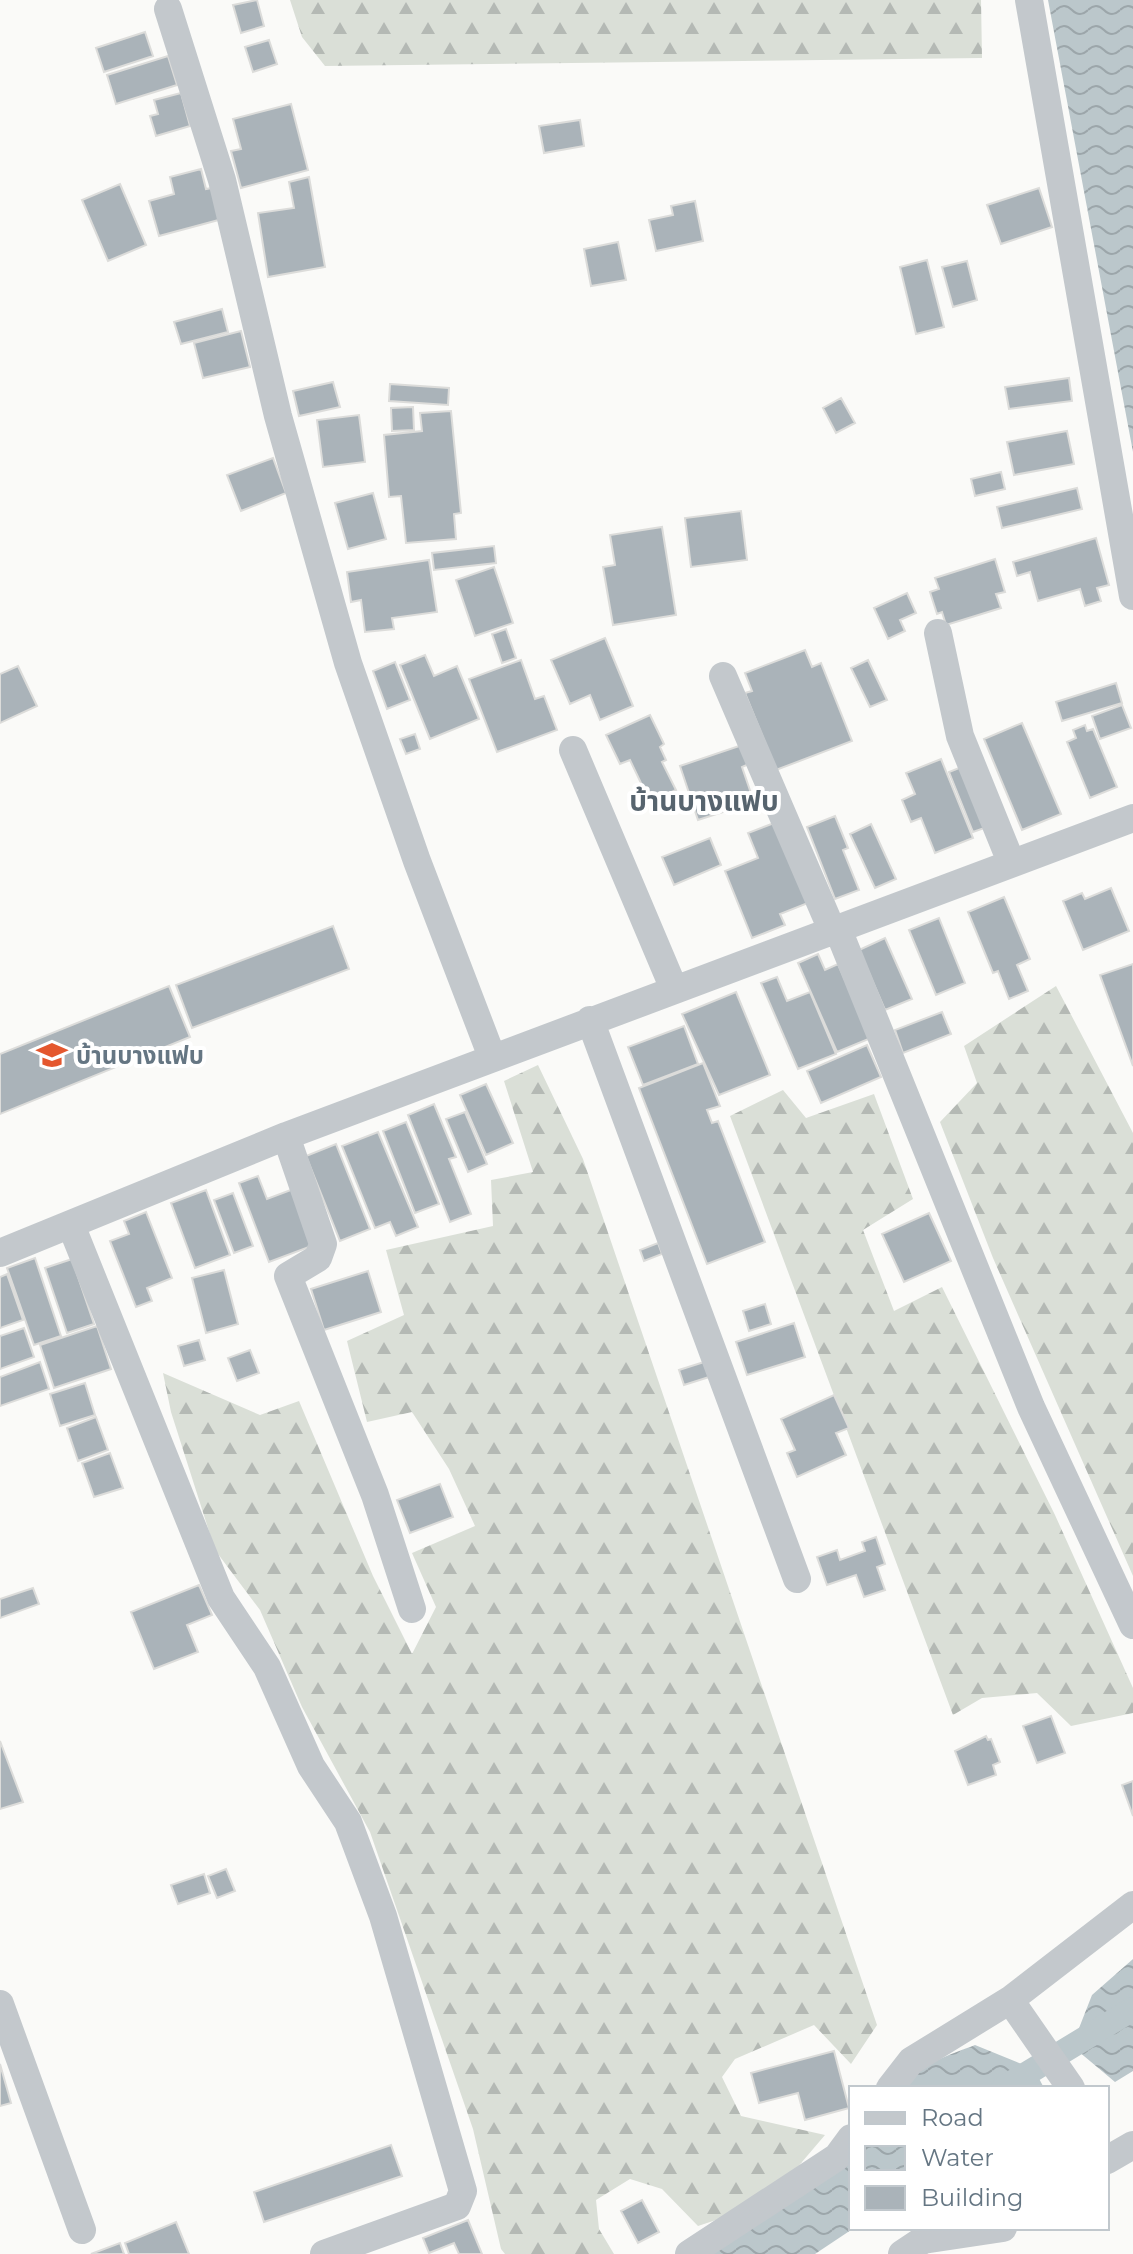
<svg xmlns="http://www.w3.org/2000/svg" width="1133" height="2254" font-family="Montserrat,'Noto Sans Thai',sans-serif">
<defs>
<pattern id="forest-firs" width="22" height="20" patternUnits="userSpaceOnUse" patternTransform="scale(2)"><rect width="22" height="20" fill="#dadfd7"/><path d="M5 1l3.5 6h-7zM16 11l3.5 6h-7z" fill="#b4b9b4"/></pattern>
<pattern id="water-waves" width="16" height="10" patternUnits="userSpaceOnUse" patternTransform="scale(2)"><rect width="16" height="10" fill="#bbc7cb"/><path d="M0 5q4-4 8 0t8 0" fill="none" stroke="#9ca6aa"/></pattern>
</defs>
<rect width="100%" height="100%" fill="#fafaf8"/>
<!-- forest -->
<path fill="url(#forest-firs)" d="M290 0H981L982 58 325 66 302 37Z
M1056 986 1133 1133V1576L993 1258 940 1122 977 1083 964 1046Z
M538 1065 583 1159 877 2025 851 2064 814 2025 735 2059 722 2077 741 2116 825 2135 767 2203 698 2226 662 2189 630 2179 596 2200 599 2229 614 2254H505L501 2249 473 2129 370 1832 302 1707 260 1610 215 1550 171 1412 163 1373 260 1415 299 1401 373 1576 412 1654 436 1607 412 1553 475 1526 449 1469 412 1412 367 1422 347 1341 404 1315 386 1250 493 1226 491 1180 533 1172 504 1081Z
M783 1090 806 1118 874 1094 913 1199 863 1230 894 1311 942 1287 1055 1515 1133 1688V1713L1071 1726 1037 1693 982 1698 953 1715 730 1116Z"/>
<!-- water -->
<path fill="url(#water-waves)" d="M1048 0H1133V452Z
M1133 1959V2071L1115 2082 1072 2046 1092 1995Z
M975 2045 1034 2069 1044 2088H901C917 2065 949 2055 975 2045Z
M851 2160 854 2228 815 2254H705Z"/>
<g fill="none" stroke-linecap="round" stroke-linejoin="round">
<!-- canal -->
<path stroke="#bbc7cb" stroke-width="24" d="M1003 2088 1133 2009"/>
</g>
<!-- building -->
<path fill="#aab3b9" stroke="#dcdcda" stroke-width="2" d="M257 0 264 26 241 33 233 5Z
M145 32 153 56 104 72 96 48Z
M269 40 277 64 253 72 245 47Z
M168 56 177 85 116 104 107 75Z
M181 93 190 126 156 136 150 116 158 114 154 100Z
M291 104 308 170 241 188 231 151 241 149 233 119Z
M580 120 584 146 544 153 539 126Z
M201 169 206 189 217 187 226 218 159 236 149 201 174 194 170 177Z
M309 177 325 267 268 277 258 213 294 208 289 182Z
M120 184 146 245 108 261 82 200Z
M1039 188 1052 227 1001 244 987 205Z
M695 201 703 241 656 251 649 220 673 215 671 206Z
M618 242 626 280 591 286 584 249Z
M927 260 944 327 916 334 900 267Z
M967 261 977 300 953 307 942 267Z
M222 309 228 332 181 344 174 322Z
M241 331 250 367 203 378 194 343Z
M1069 378 1072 401 1009 409 1005 387Z
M333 382 340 407 299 416 293 391Z
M390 384 449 388 448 405 389 401Z
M841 398 855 423 836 433 823 408Z
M413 407 414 430 392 431 391 408Z
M451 411 461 513 454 514 456 539 406 543 401 496 389 497 384 435 422 431 420 413Z
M359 415 365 462 323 467 317 420Z
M1067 431 1074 464 1014 475 1007 442Z
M273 458 286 493 241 511 227 475Z
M1001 472 1005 489 975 496 971 479Z
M1077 488 1082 509 1002 528 997 507Z
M373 493 386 539 348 549 335 503Z
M741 511 747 560 691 567 685 518Z
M662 527 676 615 613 625 603 567 615 565 610 535Z
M1096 538 1109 585 1097 588 1101 601 1085 606 1080 589 1038 601 1030 572 1017 576 1013 562Z
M494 546 496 563 434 570 432 553Z
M995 559 1005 592 996 594 1001 608 946 625 942 612 937 614 930 592 939 589 935 578Z
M429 560 437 612 392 618 394 629 365 632 361 600 351 602 347 572Z
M494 567 513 623 475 636 456 580Z
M907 593 916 613 900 620 905 631 888 639 874 608Z
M506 629 516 658 502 663 492 634Z
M605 638 633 706 600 720 590 695 570 704 551 660Z
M805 650 812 667 821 663 852 741 776 770 745 693 752 691 745 673Z
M425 655 434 676 457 666 479 719 430 739 400 665Z
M521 660 535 699 544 696 557 730 497 752 469 679Z
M868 660 887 700 870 707 851 668Z
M395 662 410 700 387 709 373 671Z
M18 666 37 706 0 723V674Z
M1116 683 1122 703 1062 721 1056 702Z
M1122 705 1131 728 1100 739 1092 716Z
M650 715 664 744 660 747 666 760 662 762 676 790 650 802 630 760 620 764 606 735Z
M1022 723 1061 814 1022 830 984 739Z
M1085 725 1087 731 1093 729 1117 787 1090 798 1067 742 1076 738 1073 730Z
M415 734 420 749 406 754 400 739Z
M745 744 751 763 742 767 754 802 698 820 680 766Z
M941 759 973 838 935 853 921 818 911 822 902 800 915 794 906 773Z
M969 764 993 825 973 832 949 772Z
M835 816 848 848 843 850 859 890 835 899 807 827Z
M774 823 813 901 780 914 785 925 752 938 725 871 758 858 748 833Z
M871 824 896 879 875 888 850 834Z
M710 838 721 865 674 885 662 857Z
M1111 888 1129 931 1083 950 1063 901 1082 893 1085 899Z
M1004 897 1030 959 1017 965 1028 991 1009 999 998 971 993 973 968 912Z
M939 918 965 983 936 995 909 930Z
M333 926 349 969 192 1028 176 985Z
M885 938 912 999 885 1010 859 950Z
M818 954 825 970 838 964 871 1038 837 1052 798 963Z
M1133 964V1066L1100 975Z
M777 977 787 1001 810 992 836 1054 798 1069 761 983Z
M169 986 190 1037 0 1114V1054Z
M736 992 770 1075 719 1095 682 1014Z
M942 1012 951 1034 903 1053 895 1030Z
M684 1026 698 1064 643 1085 628 1047Z
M867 1045 881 1077 821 1103 807 1071Z
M703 1063 720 1106 707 1110 712 1123 718 1121 765 1242 707 1264 639 1088Z
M486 1084 513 1143 486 1155 460 1095Z
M434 1104 456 1157 449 1159 471 1214 450 1222 408 1115Z
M465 1112 487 1164 468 1172 446 1119Z
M406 1122 439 1204 415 1213 383 1131Z
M378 1132 418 1227 396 1236 390 1222 375 1228 342 1146Z
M336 1144 370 1229 340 1241 306 1156Z
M258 1176 267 1199 296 1188 317 1244 269 1262 239 1183Z
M206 1190 230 1255 195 1268 171 1203Z
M233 1193 253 1246 234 1253 214 1200Z
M146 1212 172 1278 147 1288 152 1301 136 1307 110 1241 129 1234 124 1221Z
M929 1213 951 1261 904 1282 882 1234Z
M658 1243 662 1254 644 1261 640 1250Z
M35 1258 61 1336 34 1345 7 1268Z
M72 1259 94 1324 67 1333 45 1268Z
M224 1270 238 1324 206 1333 192 1278Z
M368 1271 381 1312 324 1330 311 1289Z
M7 1274 23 1320 0 1328V1277Z
M765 1304 771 1324 749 1331 743 1311Z
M794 1323 805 1357 747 1375 736 1342Z
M97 1326 111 1369 54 1388 40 1345Z
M24 1328 34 1357 0 1369V1336Z
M199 1340 205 1360 184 1366 178 1346Z
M250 1350 259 1373 237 1381 228 1358Z
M40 1362 49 1389 0 1406V1377Z
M704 1362 709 1377 684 1385 679 1370Z
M85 1383 95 1415 60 1426 50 1394Z
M834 1395 849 1428 836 1433 846 1455 797 1477 787 1453 795 1450 781 1419Z
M96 1417 108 1450 78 1461 67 1428Z
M110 1453 123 1488 94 1497 82 1463Z
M440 1484 453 1517 410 1533 397 1500Z
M876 1537 885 1564 877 1567 885 1590 864 1597 856 1575 827 1585 817 1557 837 1550 840 1560 865 1551 862 1542Z
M199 1585 212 1615 187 1625 198 1652 154 1669 131 1612Z
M33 1588 39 1604 0 1618V1599Z
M1051 1716 1065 1753 1037 1763 1023 1726Z
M986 1736 988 1740 991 1739 1000 1762 993 1765 996 1775 968 1785 955 1751Z
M0 1741 23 1802 0 1809Z
M1133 1781V1816L1122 1785Z
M226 1869 235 1891 217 1898 208 1876Z
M204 1874 210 1893 178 1904 171 1885Z
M834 2051 849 2108 805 2120 798 2093 759 2103 751 2073Z
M0 2064 11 2103 0 2106Z
M391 2145 402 2176 264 2222 254 2192Z
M642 2200 659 2232 638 2243 621 2211Z
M468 2220 482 2254H459L454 2243 429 2253 423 2238Z
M176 2222 189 2254H129L125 2243Z
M120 2243 124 2254H91Z"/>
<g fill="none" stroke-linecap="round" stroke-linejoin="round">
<!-- minor -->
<path stroke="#c3c8cc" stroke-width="28" d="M1029 0 1133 596
M168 9 222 180 278 416 348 663 417 861 492 1057
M938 633 960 736 1011 862
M723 676 832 930
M573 750 674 989
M837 927 1031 1407 1133 1625
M590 1020 797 1579
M286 1136 323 1244 318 1258 288 1276 375 1495 412 1609
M71 1225 221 1598 267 1667 311 1766 348 1822 383 1916 463 2191 457 2206 324 2254
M0 1253 286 1136 1133 818
M0 2004 82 2230
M890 2088 911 2061 1010 2000
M1071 2088 1010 2000 1133 1905
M1107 2160 1133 2145
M689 2254 837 2157 851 2138
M902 2254 923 2240 1003 2228"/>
</g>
<!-- icons -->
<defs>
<g id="school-bare" transform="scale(2.4)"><path d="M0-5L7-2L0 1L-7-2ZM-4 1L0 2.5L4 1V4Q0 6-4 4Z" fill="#e4572e" stroke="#fff" stroke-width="2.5" paint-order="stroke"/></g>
</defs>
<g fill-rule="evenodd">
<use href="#school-bare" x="52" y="1055"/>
</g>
<g text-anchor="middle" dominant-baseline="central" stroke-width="8" stroke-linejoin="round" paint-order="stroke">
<!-- poi labels -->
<g font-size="24" font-weight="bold" fill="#657683" stroke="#fff" text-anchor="start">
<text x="76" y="1055">บ้านบางแฟบ</text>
</g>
<!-- quarter labels -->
<g font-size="28" font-weight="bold" fill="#57646e" stroke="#fff">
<text x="704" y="801">บ้านบางแฟบ</text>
</g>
</g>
<!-- legend -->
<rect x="849" y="2086" width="260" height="144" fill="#ffffff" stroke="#c1c8cd" stroke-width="2"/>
<rect x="865" y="2112" width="40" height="12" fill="#c3c8cc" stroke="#c1c8cd" stroke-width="2"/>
<text x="921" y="2126" font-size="24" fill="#657683">Road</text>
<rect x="865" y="2146" width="40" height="24" fill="url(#water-waves)" stroke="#c1c8cd" stroke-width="2"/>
<text x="921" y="2166" font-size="24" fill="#657683">Water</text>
<rect x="865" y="2186" width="40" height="24" fill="#aab3b9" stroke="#c1c8cd" stroke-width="2"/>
<text x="921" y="2206" font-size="24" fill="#657683">Building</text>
</svg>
